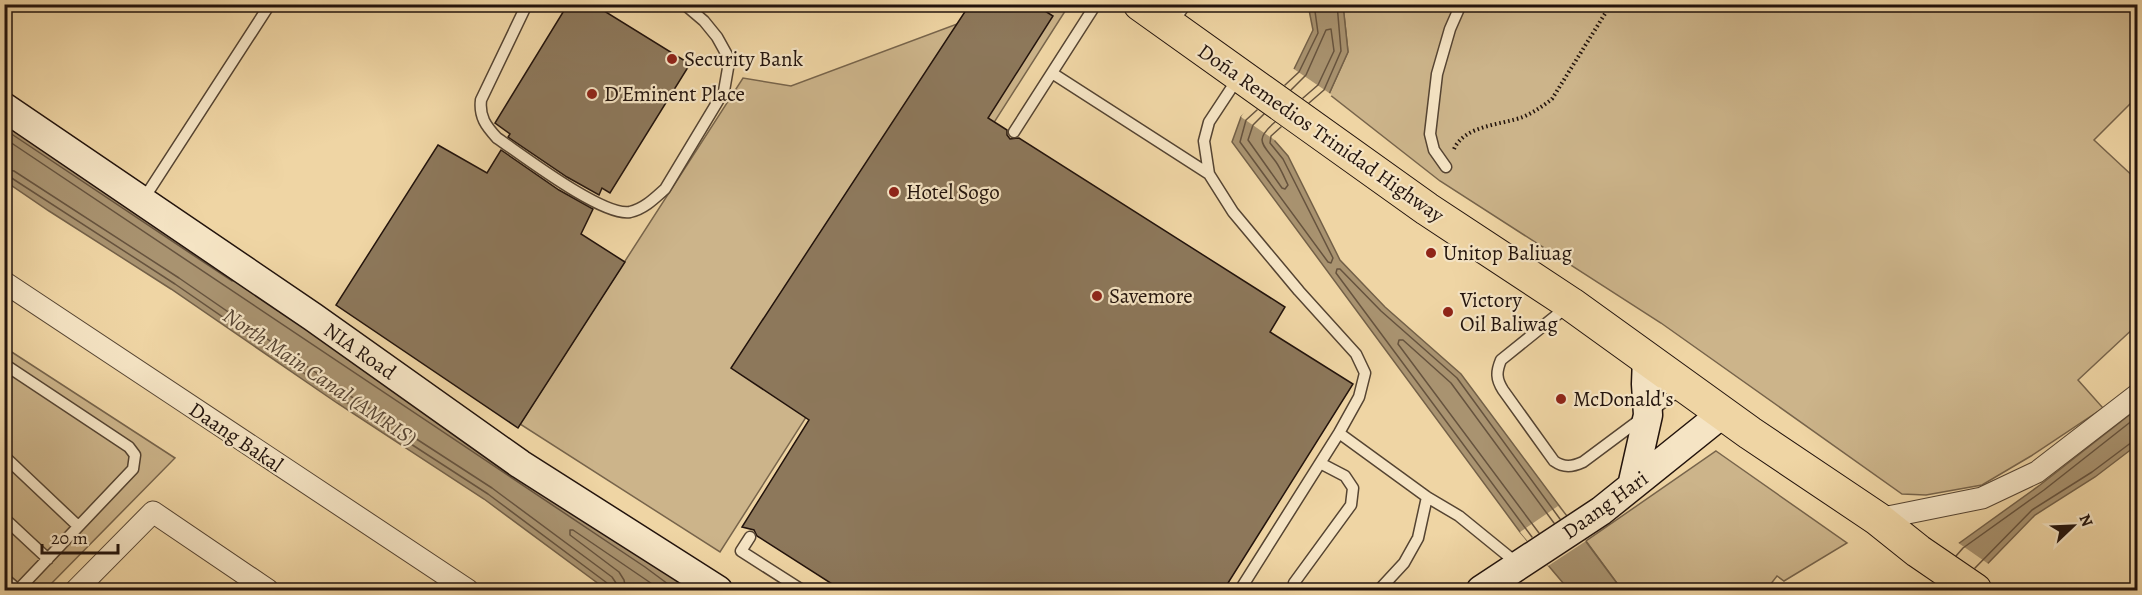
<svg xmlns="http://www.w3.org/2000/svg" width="2142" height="595" font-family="Alegreya,serif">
<rect width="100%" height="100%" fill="#efd5a4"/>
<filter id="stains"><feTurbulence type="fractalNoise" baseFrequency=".00333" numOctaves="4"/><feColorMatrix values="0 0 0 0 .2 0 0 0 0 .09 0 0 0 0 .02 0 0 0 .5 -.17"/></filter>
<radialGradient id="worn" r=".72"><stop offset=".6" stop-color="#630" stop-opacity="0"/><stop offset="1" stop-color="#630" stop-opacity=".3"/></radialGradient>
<!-- green -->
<path fill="#ccb48a" stroke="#77644b" stroke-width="1.5" d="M1008 5H1069L720 552 520 424 743 78 791 86Z
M1343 5H2137V97L2094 140 2137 180V325L2078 380 2103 408 2031 456 1982 485 1926 495 1902 494 1661 323 1440 181 1329 94 1348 52Z
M4 347 175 458 45 590H5Z
M1716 451 1847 543 1784 581 1777 576 1766 590H1726L1688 584 1684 590H1622L1586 541Z"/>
<!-- water -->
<path fill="#a99370" stroke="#736048" stroke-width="1.5" d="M1308 5H1343L1348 52 1329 94 1275 141 1288 156 1340 260 1385 307 1461 374 1622 590H1569L1520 532 1232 142 1241 117 1294 69 1313 30Z
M4 121 699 590H607L484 499 337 403 171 289 49 211 5 181Z
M2137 409V445L2095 477 2035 515 1962 590H1919L1958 544 2040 485Z"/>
<!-- pier -->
<path fill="#efd5a4" d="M1291 67 1332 95 1279 141 1285 147 1241 117 1248 106Z
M1558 506 1586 541 1548 566 1520 532Z
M1957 542 1990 565 1966 590H1916Z"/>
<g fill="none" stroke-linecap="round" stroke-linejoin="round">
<!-- shore -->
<path stroke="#66533e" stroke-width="1.5" d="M1285 85 1299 72 1318 33 1314 4
M1291 90 1306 75 1326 30 1331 29 1334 51 1318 85 1303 98
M1309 103 1324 90 1341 51 1337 4
M1257 110 1246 120 1240 142 1328 262 1331 263 1333 258 1283 159 1270 143 1271 136 1281 127
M1264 114 1253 125 1248 140 1282 188 1285 189 1288 185C1284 177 1281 169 1276 162 1263 144 1253 141 1275 122
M4 129 232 281
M4 138 645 567 676 590
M4 169 14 171 179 278 344 392 492 488 612 577 616 583 617 590
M4 176 10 177 175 284 340 398 488 494 607 583 609 590
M1539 533 1398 344 1399 340H1403L1451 383 1554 523
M1532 537 1336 273 1337 269H1340L1381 311 1457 378 1560 519
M1956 556 1963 548 2044 490 2138 416
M1975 568 2032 510 2092 472 2132 442 2138 441
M626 590 624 580 619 572 570 535V530H573L661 590"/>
</g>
<!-- building -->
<path fill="#8d785b" stroke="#22130c" stroke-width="1.5" d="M568 4H593L690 64 610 193 602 188 599 195 567 177 508 137 510 134 495 123Z
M970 4H1034L1053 16 988 118 1007 130V135L1010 139 1019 138 1285 307 1270 332 1353 384 1223 591H843L757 536 754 530 742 527 809 420 731 368Z
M438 145 487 173 501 150 559 190 593 209 581 234 625 262 518 428 336 305Z"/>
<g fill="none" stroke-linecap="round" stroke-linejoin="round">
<!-- lane casing -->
<g stroke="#554432" stroke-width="13">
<path id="lane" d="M527 4 481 100C479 117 486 126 497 138 522 155 603 217 630 212 644 209 655 198 665 189L724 91 728 68 727 55 717 37 704 21 684 4
M1172 23 1186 4
M1052 73 1209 174
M1238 78 1209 122 1204 141 1209 174 1233 212 1299 291 1356 354 1365 373 1359 397 1339 433 1240 590
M1014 132 1096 4
M1446 167 1434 150 1430 134 1437 74 1450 29 1461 4
M143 200 270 4
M1568 306 1501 360C1496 372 1496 379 1503 390L1554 461C1564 468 1572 467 1583 462L1681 389
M4 364 129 447 135 455 133 469 18 590
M1339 433 1427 497 1459 516 1518 564
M4 456 78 526
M4 518 48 559
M750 537 741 551 802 590
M4 578 18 590
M1293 590 1294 583 1351 505 1353 488 1345 476 1320 463
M1379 590 1404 563 1418 538 1427 497"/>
</g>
<!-- street casing -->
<g stroke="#554432" stroke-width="23">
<path id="street" d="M4 282 468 590
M1878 519 1982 498 2037 472 2138 394
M76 590 153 512 268 590"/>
</g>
<!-- secondary casing -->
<g stroke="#22130c" stroke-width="31">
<path id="secondary" d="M4 107 313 317 520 464 718 590
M1632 486 1648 415 1646 384 1647 358
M1481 590 1601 511 1723 413"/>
</g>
<!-- highway casing -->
<g stroke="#22130c" stroke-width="35">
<path id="highway" d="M1140 4 1427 209 1571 304 1750 433 1878 519 1918 551 1975 590"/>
</g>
<!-- path -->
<path stroke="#22130c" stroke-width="4" stroke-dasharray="1.5 3" stroke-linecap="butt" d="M1454 149C1465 125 1501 125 1523 117 1534 112 1543 106 1552 99L1611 4"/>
<!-- lane -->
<use href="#lane" stroke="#f5e4c4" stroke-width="10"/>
<!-- street -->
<use href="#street" stroke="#f5e4c4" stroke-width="21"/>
<!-- secondary -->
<use href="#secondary" stroke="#f5e4c4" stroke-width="28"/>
<!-- highway -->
<use href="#highway" stroke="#efd5a4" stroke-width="33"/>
</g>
<!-- markers -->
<g fill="#8f2418" stroke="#f5e4c4" stroke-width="2">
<circle cx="672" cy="59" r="6"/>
<circle cx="592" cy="94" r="6"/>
<circle cx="894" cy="192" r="6"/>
<circle cx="1431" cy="253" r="6"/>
<circle cx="1097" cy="296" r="6"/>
<circle cx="1448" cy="312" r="6"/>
<circle cx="1561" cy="399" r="6"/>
</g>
<g text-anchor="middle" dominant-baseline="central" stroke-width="4.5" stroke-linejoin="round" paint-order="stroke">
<!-- poi labels -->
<g font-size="21" fill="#22130c" stroke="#f5e4c4" text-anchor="start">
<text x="684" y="59">Security Bank</text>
<text x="604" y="94">D'Eminent Place</text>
<text x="906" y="192">Hotel Sogo</text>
<text x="1443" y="253">Unitop Baliuag</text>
<text x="1109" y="296">Savemore</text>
<text x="1460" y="300">Victory<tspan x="1460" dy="24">Oil Baliwag</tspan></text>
<text x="1573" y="399">McDonald's</text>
</g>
<!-- street labels -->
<g font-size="21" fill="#22130c" stroke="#f5e4c4">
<text transform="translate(1321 133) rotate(35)">Doña Remedios Trinidad Highway</text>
<text transform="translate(360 351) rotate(35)">NIA Road</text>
<text transform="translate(236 437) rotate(34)">Daang Bakal</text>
<text transform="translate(1605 505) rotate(-36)">Daang Hari</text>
</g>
<!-- water labels -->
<g font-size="22" font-style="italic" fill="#584634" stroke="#f5e4c4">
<text transform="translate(320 377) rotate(34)">North Main Canal (AMRIS)</text>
</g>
</g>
<!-- margin -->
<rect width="2142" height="595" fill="none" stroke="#efd5a4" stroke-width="24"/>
<rect x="6" y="6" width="2130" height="583" fill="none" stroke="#22130c" stroke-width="3"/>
<rect x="12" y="12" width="2118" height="571" fill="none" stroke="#22130c" stroke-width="1.5"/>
<!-- north arrow -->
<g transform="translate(2073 526) rotate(67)" stroke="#f5e4c4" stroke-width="4.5" paint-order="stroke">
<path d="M0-4.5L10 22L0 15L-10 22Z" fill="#22130c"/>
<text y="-9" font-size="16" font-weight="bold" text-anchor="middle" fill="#22130c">N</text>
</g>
<!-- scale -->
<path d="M42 544v9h76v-9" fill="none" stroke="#22130c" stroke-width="3"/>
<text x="51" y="544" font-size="18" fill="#22130c" stroke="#f5e4c4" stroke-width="4.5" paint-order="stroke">20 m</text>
<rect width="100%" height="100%" filter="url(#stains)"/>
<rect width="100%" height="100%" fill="url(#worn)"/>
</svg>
